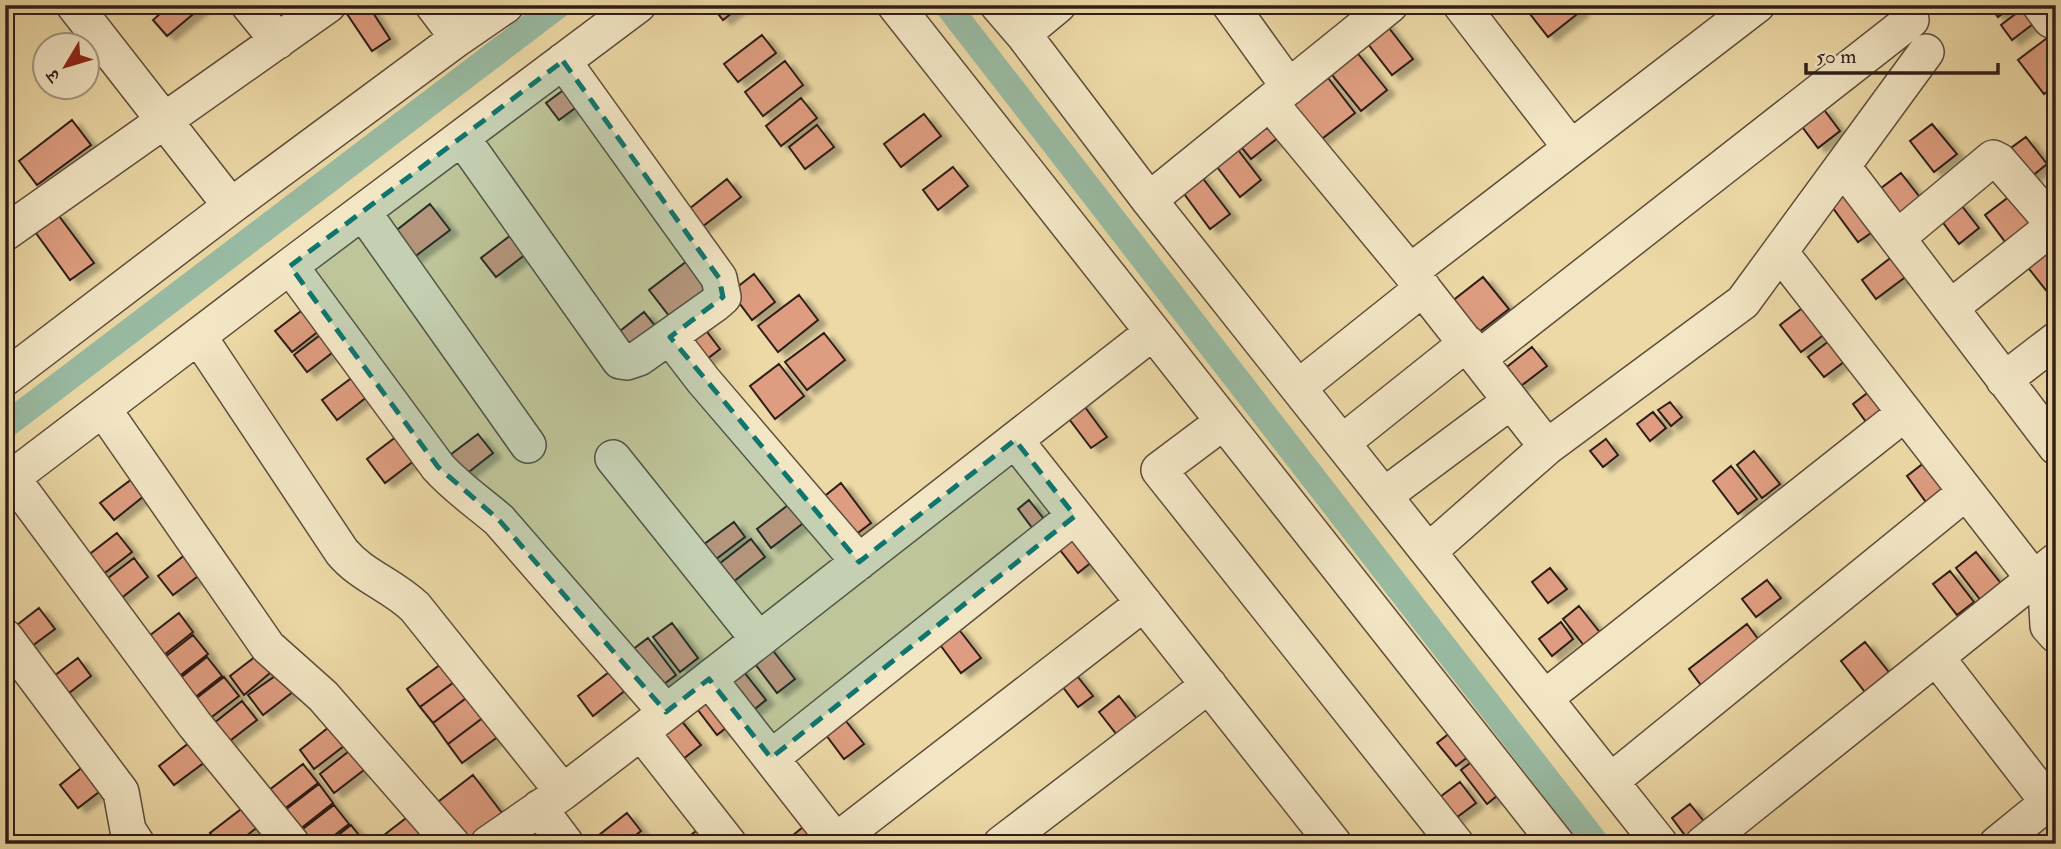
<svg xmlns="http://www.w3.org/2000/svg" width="2061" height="849" font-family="'IM FELL Double Pica','Noto Serif Devanagari',serif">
<defs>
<filter id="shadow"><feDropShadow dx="8" dy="4.5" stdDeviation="2" flood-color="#0004"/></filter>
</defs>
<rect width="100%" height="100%" fill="#ecd9a6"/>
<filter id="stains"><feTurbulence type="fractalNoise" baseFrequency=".00286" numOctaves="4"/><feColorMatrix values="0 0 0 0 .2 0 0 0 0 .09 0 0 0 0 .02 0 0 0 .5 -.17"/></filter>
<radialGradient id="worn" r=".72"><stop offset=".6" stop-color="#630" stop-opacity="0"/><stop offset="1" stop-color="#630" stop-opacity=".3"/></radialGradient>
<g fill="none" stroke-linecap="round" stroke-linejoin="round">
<!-- canal -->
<path stroke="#99bba3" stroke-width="26" d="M947 5 1597 844
M5 426 559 5"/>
</g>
<!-- building -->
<path fill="#de9d80" stroke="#2f1e18" stroke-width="2" filter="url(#shadow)" d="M170 5H204L167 36 153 20Z
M354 5H368L390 39 372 51 345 11Z
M711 5H742L723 20Z
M1523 5H1576L1581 11 1548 37Z
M1989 5H2014L1998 17Z
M2026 6 2037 21 2012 40 2001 25Z
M1382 19 1413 59 1392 75 1361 35Z
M762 35 776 53 738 82 724 64Z
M2047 38 2056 48V85L2044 94 2018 60Z
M1355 50 1387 90 1361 111 1328 70Z
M785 61 803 85 763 116 745 92Z
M1325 74 1355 113 1314 145 1284 105Z
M573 83 586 100 559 120 546 103Z
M801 98 817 118 781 146 766 126Z
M1822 107 1840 131 1818 148 1800 124Z
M924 114 941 136 901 167 884 144Z
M72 120 91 145 37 185 19 161Z
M1267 121 1279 137 1251 159 1238 143Z
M1932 124 1957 154 1934 172 1910 141Z
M817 125 834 147 805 169 789 147Z
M2026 137 2047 164 2026 181 2004 153Z
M1232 142 1261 180 1240 197 1211 159Z
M953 167 968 186 938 210 923 190Z
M1198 172 1230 214 1210 229 1179 187Z
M1901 173 1922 200 1898 220 1876 192Z
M727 179 741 197 698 230 684 213Z
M1846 186 1878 228 1858 242 1827 200Z
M2014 193 2041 229 2012 251 1985 215Z
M1958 201 1979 228 1959 244 1938 216Z
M430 204 450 230 413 258 393 233Z
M56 212 94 263 70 280 33 229Z
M520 228 535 247 496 277 481 258Z
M2056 243V288L2049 294 2026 265Z
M1893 256 1908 275 1876 299 1862 280Z
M691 258 712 285 670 317 649 290Z
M754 274 775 302 752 320 731 292Z
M1483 277 1509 309 1475 335 1451 302Z
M799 295 818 320 778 352 758 326Z
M1809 303 1830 330 1801 352 1780 325Z
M309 305 325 326 292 352 275 331Z
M644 312 661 333 631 356 615 335Z
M701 324 720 349 698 366 679 341Z
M332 326 345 343 307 372 294 355Z
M824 333 845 360 807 390 785 362Z
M1833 338 1849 358 1824 377 1808 357Z
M1532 347 1547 366 1517 389 1503 370Z
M779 364 804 396 775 419 750 386Z
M361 371 376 390 337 420 322 400Z
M1879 384 1896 406 1869 426 1853 404Z
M1079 399 1107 437 1091 448 1063 411Z
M1670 402 1682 417 1671 426 1658 410Z
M1653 412 1666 428 1650 441 1637 424Z
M405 430 423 454 385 483 367 459Z
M478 434 493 453 465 475 450 455Z
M1606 439 1618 455 1603 467 1590 451Z
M1754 451 1780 484 1762 498 1737 465Z
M1929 459 1954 492 1931 509 1907 476Z
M1731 466 1757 499 1738 514 1713 481Z
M136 476 149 492 114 520 100 503Z
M841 483 871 523 851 538 821 499Z
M801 495 815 514 771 548 757 529Z
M1029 500 1051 528 1039 537 1018 509Z
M1076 518 1103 553 1078 573 1050 537Z
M734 522 745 537 711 563 699 548Z
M117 533 132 552 93 582 78 563Z
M751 539 765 557 728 586 714 568Z
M195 547 210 567 173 595 158 576Z
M1976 552 2003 586 1982 602 1956 568Z
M134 558 148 577 110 607 95 588Z
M1550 568 1567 589 1548 603 1532 582Z
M1950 571 1974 602 1957 615 1933 584Z
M1767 580 1781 598 1756 617 1742 599Z
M1579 606 1602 635 1586 648 1563 619Z
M39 608 55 629 24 652 8 632Z
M179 613 193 632 155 662 140 643Z
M1561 622 1573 639 1552 656 1539 639Z
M672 623 698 658 680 672 653 637Z
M1747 624 1761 643 1703 688 1689 669Z
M957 627 981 658 961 673 938 642Z
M193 635 208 654 169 684 155 665Z
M648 638 676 675 656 690 628 653Z
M1865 642 1892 676 1868 696 1841 661Z
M767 643 795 679 777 693 749 656Z
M260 653 276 668 244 695 230 676Z
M207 657 222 676 184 706 169 687Z
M78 658 91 676 60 700 46 682Z
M448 659 461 677 420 707 407 689Z
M736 662 766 700 745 717 715 678Z
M617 666 632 685 593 716 578 696Z
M1070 667 1093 696 1078 707 1056 678Z
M281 672 294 691 263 715 248 695Z
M224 677 239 696 200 726 185 707Z
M461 677 473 693 433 723 420 707Z
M703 686 732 723 717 735 688 697Z
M473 693 488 714 448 744 433 723Z
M1119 696 1141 724 1121 740 1099 712Z
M242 701 257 720 218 750 204 731Z
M488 714 503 733 462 763 448 744Z
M676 714 701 745 674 766 649 735Z
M842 716 864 744 844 759 823 731Z
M338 720 353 739 314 769 300 750Z
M1455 729 1473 753 1456 766 1437 743Z
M198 736 213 756 174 785 159 766Z
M358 744 373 763 334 793 320 774Z
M1478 757 1504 790 1487 804 1461 770Z
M89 762 107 786 78 808 60 785Z
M303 764 318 783 279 813 264 794Z
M473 775 502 813 463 843 434 805Z
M1460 782 1476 803 1448 824 1432 803Z
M319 784 333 803 295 833 280 814Z
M249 803 264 822 236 844H219L210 833Z
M1690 804 1706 824 1687 838 1672 818Z
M334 805 349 824 323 844H302L295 835Z
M414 812 437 844H375V842Z
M627 813 641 831 624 844H598L594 839Z
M813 819 832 844H789L787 840Z
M351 825 366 844H327Z
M704 825 719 844H679Z"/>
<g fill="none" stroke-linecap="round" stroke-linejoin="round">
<!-- minor casing -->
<g stroke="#5e4d3c" stroke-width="38">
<path id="minor" d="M74 5 231 206
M249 5 278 41
M433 5 458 38
M895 5 1557 844
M998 5 1023 34 1149 200 1660 844
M1230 5 1289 87
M1461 5 1571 148
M2040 5 2051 20
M1023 34 1058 5
M1270 103 1410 272 1547 447
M462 138 620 361 627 362 639 358 715 304 723 297 719 278 563 61
M1843 167 2056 447
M1149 200 1390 5
M363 212 528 445
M5 233 328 5
M1897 238 1993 158 1999 161 2056 227
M1780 252 2034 579
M290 266 438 467C457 488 478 502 499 520L666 712
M1410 272 1757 5
M1950 308 2056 224
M199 337 342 552C362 576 392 585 415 607L563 792
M670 337 703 380 859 562
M1479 358 1911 20
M5 378 231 206 458 38 506 5
M2004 380 2056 340
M1299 387 1423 288
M103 409 268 647 323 696 452 844
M1223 422 1159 470 1456 844
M1015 440 1334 844
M1343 442 1467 343
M613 458 759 640
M12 478 195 725 292 844
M5 483 290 266 638 5
M1385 495 1511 401
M1429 551 1547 447 1743 302 1926 52
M2045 570 2048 626 2056 635
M5 637 121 792 128 830 137 844
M1936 657 2048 802
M709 679 838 844
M1546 697 1905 413
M641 732 729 844
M771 758 1075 516
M1611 781 1966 492
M539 808 566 844
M836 841 1144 603
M488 844 563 792 641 732 1153 332
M1001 844 1209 685
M1703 844 2056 561
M1997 844 2056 796"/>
</g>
<!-- minor -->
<use href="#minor" stroke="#f3e6c5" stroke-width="35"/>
</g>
<!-- marked area -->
<path fill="#0f766e" fill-opacity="0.2" stroke="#0f766e" stroke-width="5" stroke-dasharray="14 9" stroke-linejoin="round" d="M563 61 719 278 723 297 670 337 859 562 1015 440 1075 516 771 758 709 679 666 712 499 520 438 467 290 266Z"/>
<!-- margin -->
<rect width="2061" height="849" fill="none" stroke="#ecd9a6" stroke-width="28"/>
<rect x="7" y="7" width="2047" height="835" fill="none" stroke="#2f1e18" stroke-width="3.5"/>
<rect x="14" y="14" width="2033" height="821" fill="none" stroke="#2f1e18" stroke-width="2"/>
<!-- north arrow -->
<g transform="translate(66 66) rotate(232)"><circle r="33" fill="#f3e6c5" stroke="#a59680" stroke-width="2"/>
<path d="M0-5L12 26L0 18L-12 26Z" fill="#8f2418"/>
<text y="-10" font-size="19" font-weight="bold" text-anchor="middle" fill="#2f1e18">उ</text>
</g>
<!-- scale -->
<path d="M1806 63v10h192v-10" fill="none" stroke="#2f1e18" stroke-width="3.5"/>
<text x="1816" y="63" font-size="21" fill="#2f1e18" stroke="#f3e6c5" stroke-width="5" paint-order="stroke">50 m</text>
<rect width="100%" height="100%" filter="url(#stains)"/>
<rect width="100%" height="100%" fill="url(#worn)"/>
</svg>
